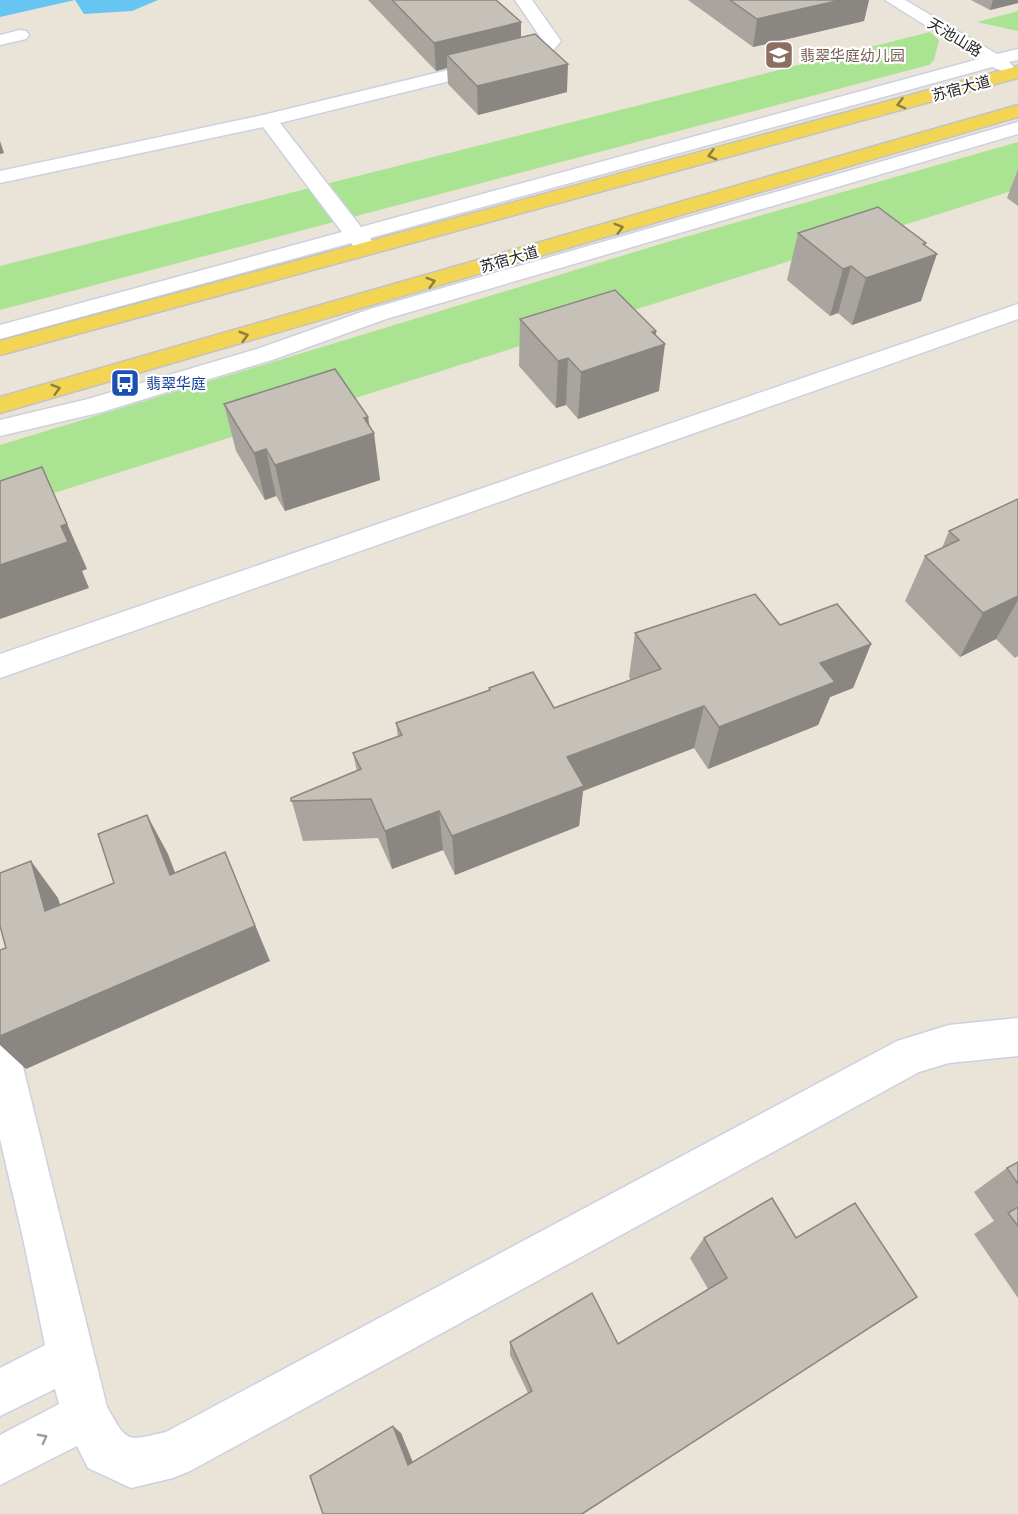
<svg xmlns="http://www.w3.org/2000/svg" width="1018" height="1514" font-family="Manrope,'Noto Sans SC',sans-serif">
<rect width="100%" height="100%" fill="#eae3d8"/>
<!-- green -->
<path fill="#aae392" d="M1018 11V31L977 22Z
M930 32 939 40 934 60 929 65 0 310V266Z
M1018 142V189L0 510V445L664 243Z"/>
<!-- water -->
<path fill="#67c6f1" d="M0 0H158L132 11 84 14 75 0 0 17Z"/>
<g fill="none" stroke-linecap="round" stroke-linejoin="round">
<!-- minor casing -->
<g stroke="#cdd0e1" stroke-width="3">
<path id="minor" d="M515 0H532L561 41 550 54 538 59 280 123 361 227 979 59 885 0H905L997 54 1018 49V60L1009 62 1014 67 1011 71 1005 72 992 67 370 238 377 248 374 253C362 256 358 253 351 243L0 339V325L342 232 263 127 0 183V171L263 115 526 51 538 46 543 41Z
M20 30 26 31 29 35 26 39 0 45V35Z
M1018 122V134L386 319 275 359 102 412 0 436V420L88 399 257 349 370 309Z
M1018 304V319L0 678V654Z
M1018 1018V1056L949 1063 919 1072 190 1471 173 1478 131 1488 88 1468 77 1446 0 1485V1435L59 1404 55 1389 0 1416V1368L45 1345 23 1238 0 1139V1036L14 1041 20 1055 107 1407C128 1444 126 1441 166 1432L897 1041 949 1025Z"/>
</g>
<!-- major casing -->
<g stroke="#c3c3c3" stroke-width="3">
<path id="major" d="M1018 66V78L0 355V341Z
M1018 105V117L0 413V397Z"/>
</g>
<!-- minor -->
<use href="#minor" fill="#fff" fill-rule="evenodd"/>
<!-- major -->
<use href="#major" fill="#f3d554" fill-rule="evenodd"/>
</g>
<!-- wall -->
<path fill="#a9a59e" d="M368 0H496L521 22V37L567 92 478 115 448 84 447 68 436 71Z
M688 0H869L864 21 753 47Z
M971 0H1018V3L990 10Z
M1018 169V206L1007 198Z
M798 233 925 245 921 301 852 325 838 313 830 316 787 280Z
M520 319 656 331 659 391 578 419 566 405 556 408 519 366Z
M224 404 368 417 380 480 285 511 276 496 265 500 236 451Z
M1018 499V656L1015 658 996 639 960 657 905 601 925 556 942 548 949 531Z
M780 625 871 644 853 688 830 697 818 725 708 769 694 748 583 791 579 826 455 875 443 850 392 869 378 838 303 841 291 798 357 771 353 753 398 737 396 723 489 690V688L554 708 631 680 629 677 635 633Z
M1018 1162V1298L974 1234 994 1221 974 1192 1007 1168Z
M704 1238H796L917 1297 323 1514 401 1433 413 1462 528 1393 510 1355V1342L618 1344 708 1289 690 1258Z"/>
<!-- shaded-wall -->
<path fill="#8a8681" d="M841 0H869L864 21 753 47 757 19Z
M993 0H1018V3L990 10Z
M521 22V50L447 55V68L436 71 434 43Z
M568 64 567 92 478 115 477 86Z
M0 141 4 153 0 154Z
M926 243 920 260 937 254 921 301 852 325 866 278Z
M851 266 838 313 830 316 843 269Z
M656 331 654 348 665 344 659 391 578 419 581 372Z
M568 358 566 405 556 408 558 361Z
M368 417 370 434 374 433 380 480 285 511 275 465Z
M266 449 276 496 265 500 254 453Z
M42 467 87 569 82 571 89 588 0 619V565L61 526Z
M1018 596V600L996 639 960 657 983 613Z
M871 644 853 688 830 697 818 725 708 769 719 727 820 663Z
M704 706 694 748 583 791 579 826 455 875 452 836 567 757Z
M439 811 443 850 392 869 385 831Z
M147 815 168 854 190 912 170 875Z
M225 852 270 961 26 1069 0 1045V1036Z
M31 861 58 898 73 947 45 911Z
M393 1426 401 1433 415 1469 408 1465Z"/>
<!-- building -->
<path fill="#c5c0b8" stroke="#8a8681" stroke-width="1.5" d="M392 0H496L521 22 434 43Z
M730 0H841L757 19Z
M535 34 568 64 477 86 447 55Z
M878 207 926 243 923 244 937 254 866 278 851 266 843 269 798 233Z
M615 290 656 331 652 332 665 344 581 372 568 358 558 361 520 319Z
M335 369 368 417 364 418 374 433 275 465 266 449 254 453 224 404Z
M42 467 67 524 61 526 68 542 0 565V481Z
M1018 499V596L983 613 925 556 959 540 949 531Z
M755 594 780 625 837 604 871 644 820 663 835 682 719 727 704 706 567 757 584 786 452 836 439 811 385 831 371 799 291 801V798L361 769 353 753 402 735 396 723 490 690 489 688 533 672 554 708 661 669 635 633Z
M147 815 170 875 225 852 255 926 0 1036V950L6 948 0 926V873L31 861 45 911 114 883 98 834Z
M1018 1162V1184L1007 1168Z
M772 1198 796 1238 855 1203 917 1297 582 1514H323L310 1476 393 1426 408 1465 532 1391 510 1342 592 1293 618 1344 727 1278 704 1238Z
M1018 1207V1226L1008 1213Z"/>
<!-- one-way arrows -->
<defs><path id="oneway-chevron" d="M-2-3.5L2.5 0L-2 3.5" fill="none" stroke-width="1.6" stroke-linecap="round" stroke-linejoin="round" transform="scale(1.5)"/></defs>
<g stroke="#8d7e3e">
<use href="#oneway-chevron" transform="translate(901 104) rotate(165)"/>
<use href="#oneway-chevron" transform="translate(712 155) rotate(165)"/>
<use href="#oneway-chevron" transform="translate(619 228) rotate(-16)"/>
<use href="#oneway-chevron" transform="translate(431 282) rotate(-16)"/>
<use href="#oneway-chevron" transform="translate(244 336) rotate(-16)"/>
<use href="#oneway-chevron" transform="translate(56 389) rotate(-16)"/>
</g>
<use stroke="#9e9e9e" href="#oneway-chevron" transform="translate(43 1438) rotate(-28)"/>
<!-- icons -->
<defs>
<g id="school-square" transform="scale(1.5)"><rect x="-9" y="-9" width="18" height="18" rx="4" fill="#8d6e63" stroke="#fff"/><path d="M0-5L7-2L0 1L-7-2ZM-4 1L0 2.5L4 1V4Q0 6-4 4Z" fill="#fff"/></g>
<g id="bus-square" transform="scale(1.5)"><rect x="-9" y="-9" width="18" height="18" rx="4" fill="#1a4fb4" stroke="#fff"/><path d="M-5-6H5V4H4V6H2V4H-2V6H-4V4H-5ZM-3.5-4V0h7V-4ZM-3.5 1.2v1.5H-2V1.2ZM2 1.2v1.5H3.5V1.2Z" fill="#fff"/></g>
</defs>
<g fill-rule="evenodd">
<use href="#school-square" x="779" y="55"/>
<use href="#bus-square" x="125" y="383"/>
</g>
<g text-anchor="middle" dominant-baseline="central" stroke-width="4.5" stroke-linejoin="round" paint-order="stroke">
<!-- far-street labels -->
<g font-size="15" fill="#272727" stroke="#fff">
<text transform="translate(955 37) rotate(31)">天池山路</text>
<text transform="translate(961 88) rotate(-15)">苏宿大道</text>
<text transform="translate(509 259) rotate(-16)">苏宿大道</text>
</g>
<!-- far-education labels -->
<g font-size="15" fill="#785e54" stroke="#fff" text-anchor="start">
<text x="800" y="55">翡翠华庭幼儿园</text>
</g>
<!-- far-transit labels -->
<g font-size="15" fill="#164399" stroke="#fff" text-anchor="start">
<text x="146" y="383">翡翠华庭</text>
</g>
</g>
</svg>
